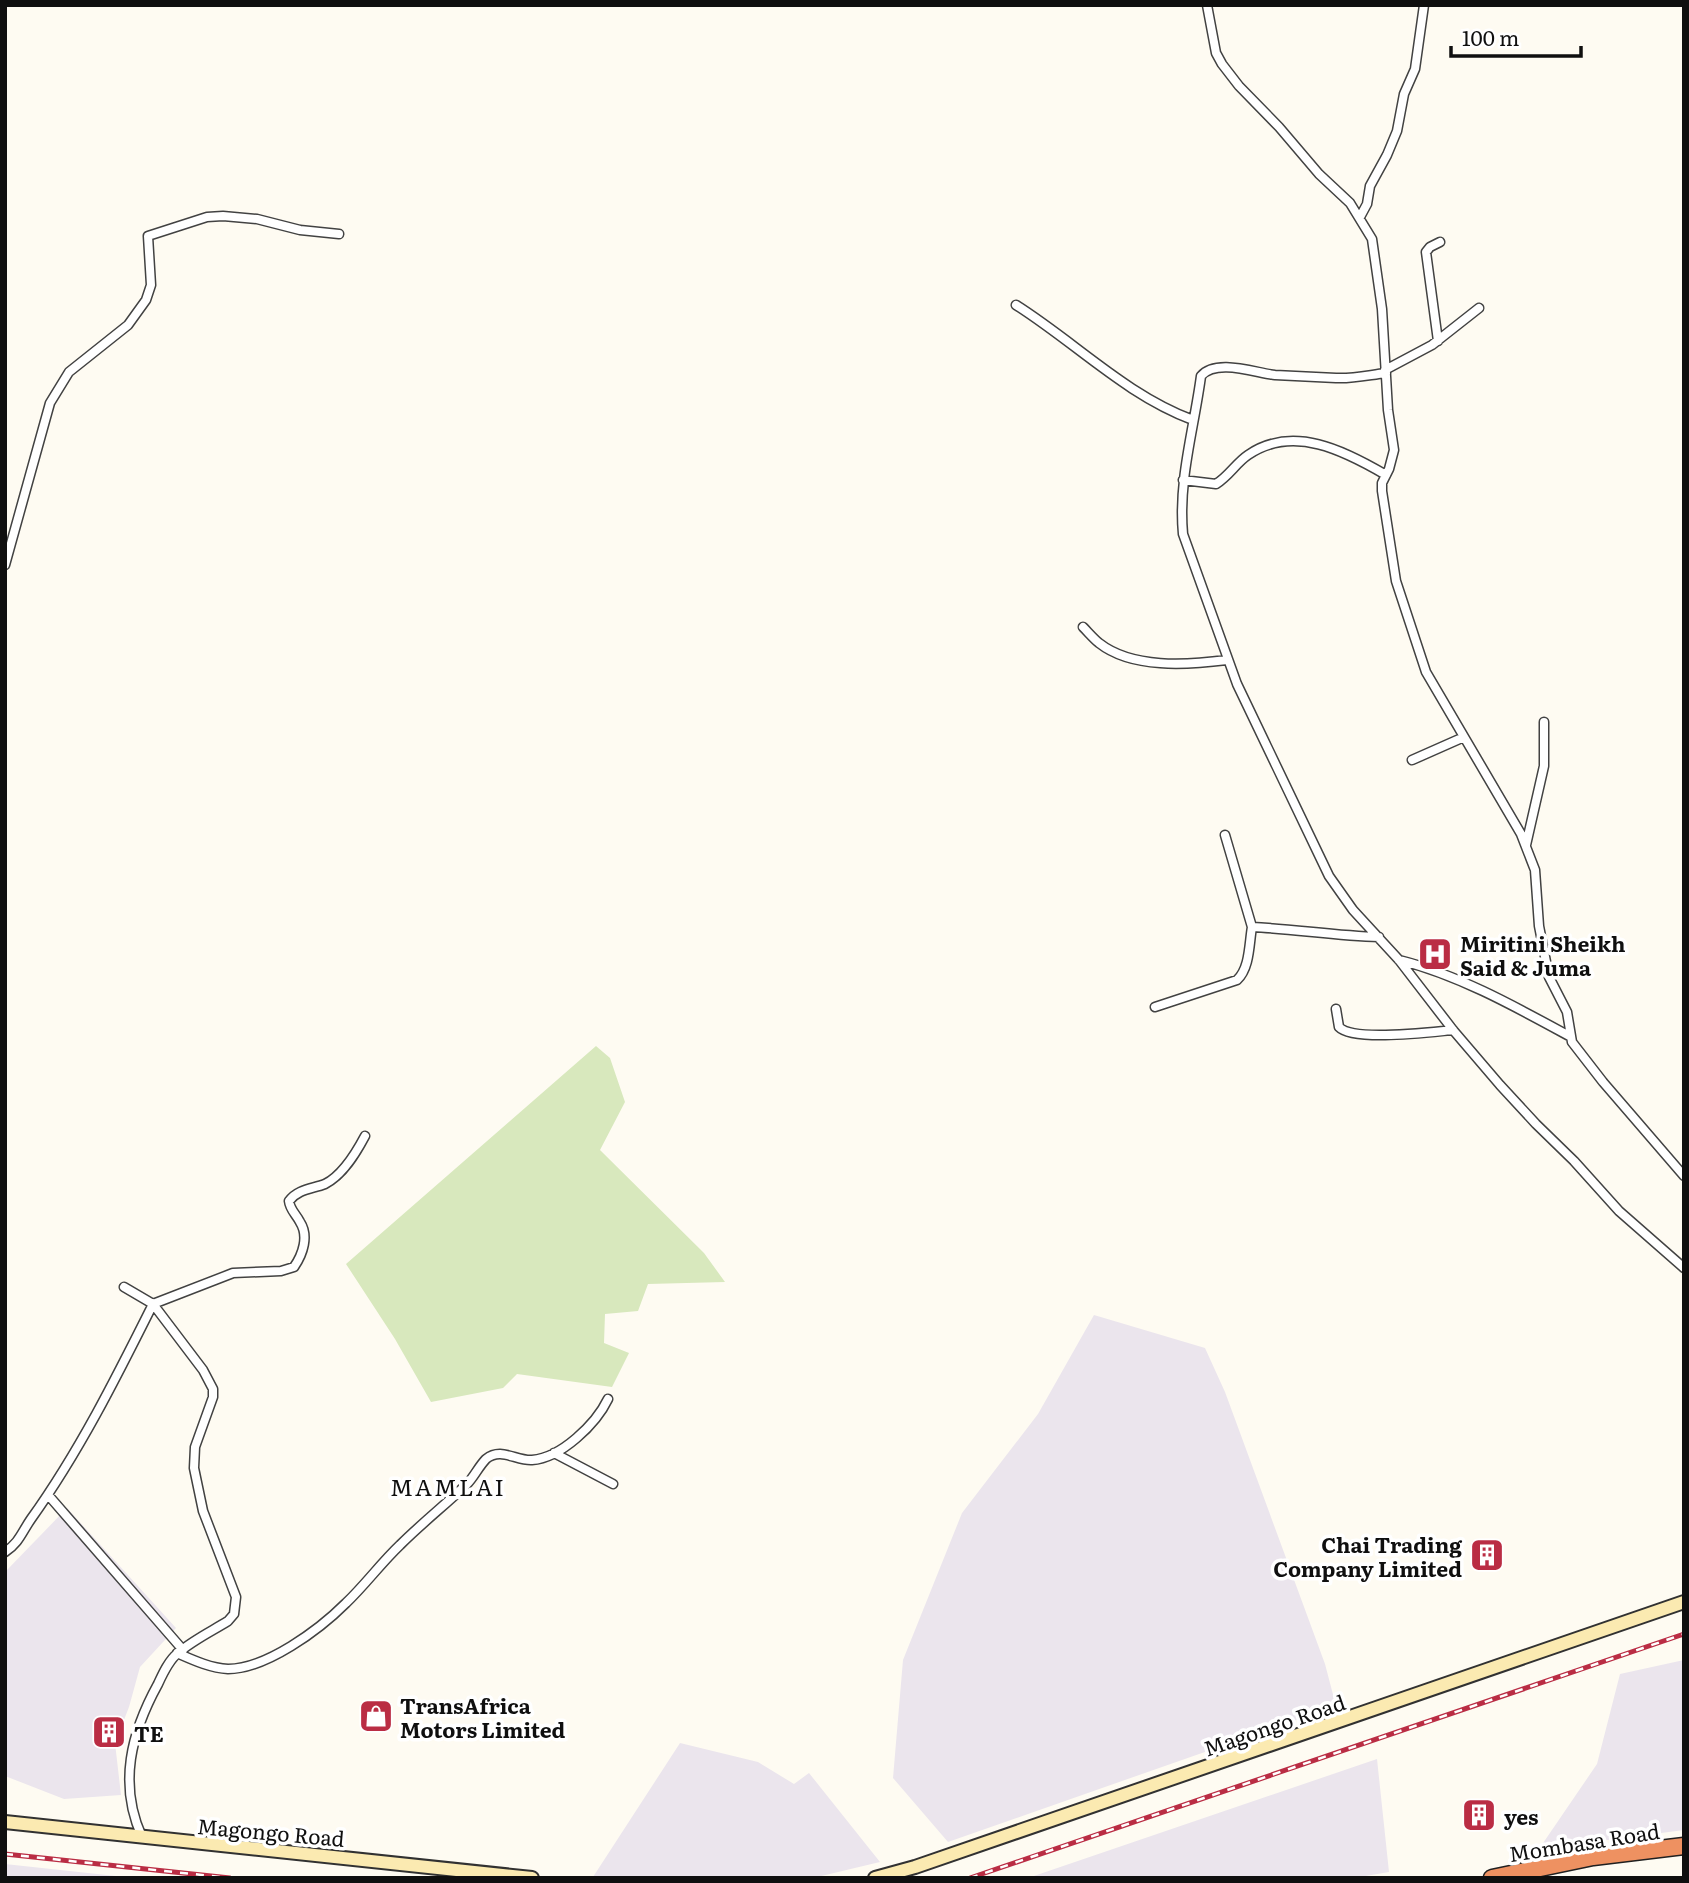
<svg xmlns="http://www.w3.org/2000/svg" width="1689" height="1883" font-family="Literata,serif">
<rect width="100%" height="100%" fill="#fefbf2"/>
<!-- industrial -->
<path fill="#ebe5ed" d="M1094 1315 1205 1348 1225 1392 1325 1664 1336 1706 948 1842 893 1778 903 1660 962 1513 1038 1414Z
M67 1508 176 1628 140 1667 129 1707 115 1743 121 1795 64 1799 5 1776V1572Z
M1684 1660V1830L1539 1849 1597 1764 1620 1674Z
M680 1743 758 1762 794 1784 809 1773 880 1862 813 1878 593 1877Z
M1377 1759 1389 1872 1354 1878H1028Z
M5 1864 134 1878H5Z"/>
<!-- green -->
<path fill="#d8e8bd" d="M596 1046 610 1058 625 1102 600 1150 704 1253 725 1282 648 1284 638 1311 605 1314 604 1343 629 1353 612 1387 517 1374 503 1388 431 1402 395 1339 346 1264Z"/>
<g fill="none" stroke-linecap="round" stroke-linejoin="round">
<!-- street casing -->
<g stroke="#424242" stroke-width="11">
<path id="street" d="M1207 5 1216 53 1222 64 1239 86 1279 127 1319 174 1350 203 1372 239 1382 309 1388 410 1394 450 1389 469 1382 483V491L1396 581 1426 672 1521 834 1535 870 1539 926 1549 977 1567 1012 1572 1042 1603 1082 1684 1176
M1360 217 1367 204 1370 186 1387 155 1397 131 1404 94 1415 69 1424 5
M1016 305C1076 343 1126 395 1193 420
M1438 341 1426 252 1430 247 1440 242
M1385 370 1432 345 1479 308
M1386 373C1369 375 1352 379 1336 378 1316 377 1295 376 1275 375 1256 373 1216 358 1201 376 1194 429 1178 480 1183 534L1237 684 1329 876 1353 910 1399 960 1453 1030 1500 1085 1536 1124 1574 1161 1619 1211 1684 1268
M1183 480 1216 484C1229 476 1236 463 1248 455 1293 424 1345 451 1386 475
M5 565 50 403 69 372 128 325 146 300 151 285 148 236 207 217 223 216 257 219 300 230 339 234
M1083 627C1088 632 1093 638 1099 643 1132 669 1187 665 1227 660
M1412 760 1464 737
M1225 835 1252 927
M1526 845 1544 766V722
M1399 960C1459 975 1516 1007 1571 1037
M1155 1007 1237 980C1250 968 1249 944 1252 927 1295 929 1336 936 1379 937
M1336 1009 1339 1027C1353 1042 1431 1032 1453 1030
M124 1287 153 1304 203 1370 213 1389V1397L195 1447 194 1468 203 1511 236 1597 234 1614 228 1621C212 1631 193 1640 178 1653 169 1660 163 1673 158 1684 131 1733 118 1784 142 1837
M554 1453 613 1484
M49 1496 183 1650
M5 1552C19 1543 22 1532 31 1519 79 1452 116 1378 153 1304L233 1273 281 1271 294 1267C303 1254 309 1236 300 1222 296 1214 290 1210 289 1201 298 1189 312 1189 325 1184 343 1175 356 1153 365 1136
M177 1653C193 1660 210 1668 228 1669 266 1669 319 1630 346 1603 365 1585 381 1563 400 1545 421 1524 445 1505 467 1484 474 1477 479 1466 486 1459 501 1447 516 1461 532 1460 561 1458 596 1424 608 1399"/>
</g>
<!-- secondary casing -->
<g stroke="#313131" stroke-width="16">
<path id="secondary" d="M5 1822 532 1878
M875 1878 915 1867 1684 1602"/>
</g>
<!-- highway casing -->
<g stroke="#202020" stroke-width="19">
<path id="highway" d="M1492 1878 1593 1857 1684 1846"/>
</g>
<!-- street -->
<use href="#street" stroke="#fff" stroke-width="8"/>
<!-- secondary -->
<use href="#secondary" stroke="#fbeab1" stroke-width="12"/>
<!-- highway -->
<use href="#highway" stroke="#ee9161" stroke-width="16"/>
<!-- rail casing -->
<g stroke="#ba2d44" stroke-width="5">
<path id="rail" d="M5 1854 230 1878
M970 1878 1684 1634"/>
</g>
<!-- rail -->
<use href="#rail" stroke="#fff" stroke-width="2.5" stroke-dasharray="8" stroke-linecap="butt"/>
</g>
<!-- icons -->
<defs>
<g id="hospital-square" transform="scale(1.75)"><rect x="-9" y="-9" width="18" height="18" rx="4" fill="#ba2d44" stroke="#fff"/><path d="M-5-5h3v3.5h4V-5h3V5h-3V1.5h-4V5h-3Z" fill="#fff"/></g>
<g id="building-square" transform="scale(1.75)"><rect x="-9" y="-9" width="18" height="18" rx="4" fill="#ba2d44" stroke="#fff"/><path d="M-4-6H4V6H1V3H-1V6H-4ZM-2.5-4.3h1.7v1.8h-1.7ZM.8-4.3h1.7v1.8H.8ZM-2.5-1h1.7V.8h-1.7ZM.8-1h1.7V.8H.8Z" fill="#fff"/></g>
<g id="shop-square" transform="scale(1.75)"><rect x="-9" y="-9" width="18" height="18" rx="4" fill="#ba2d44" stroke="#fff"/><path d="M-5-2.5h2.3a2.7 3.5 0 0 1 5.4 0H5L5.5 6h-11ZM-1.5-2.5h3a1.5 2.3 0 0 0-3 0Z" fill="#fff"/></g>
</defs>
<g fill-rule="evenodd">
<use href="#hospital-square" x="1435" y="954"/>
<use href="#building-square" x="1487" y="1555"/>
<use href="#shop-square" x="376" y="1716"/>
<use href="#building-square" x="109" y="1732"/>
<use href="#building-square" x="1479" y="1815"/>
</g>
<g text-anchor="middle" dominant-baseline="central" stroke-width="7" stroke-linejoin="round" paint-order="stroke">
<!-- poi labels -->
<g font-size="21" font-weight="bold" fill="#0f0f0f" stroke="#fff" text-anchor="start">
<text x="1460" y="942">Miritini Sheikh<tspan x="1460" dy="24">Said &amp; Juma</tspan></text>
<text x="1462" y="1543" text-anchor="end">Chai Trading<tspan x="1462" dy="24">Company Limited</tspan></text>
<text x="400" y="1704">TransAfrica<tspan x="400" dy="24">Motors Limited</tspan></text>
<text x="134" y="1732">TE</text>
<text x="1504" y="1815">yes</text>
</g>
<!-- street labels -->
<g font-size="21" fill="#0f0f0f" stroke="#fff">
<text transform="translate(1274 1724) rotate(-19)">Magongo Road</text>
<text transform="translate(271 1831) rotate(5)">Magongo Road</text>
<text transform="translate(1584 1841) rotate(-9)">Mombasa Road</text>
</g>
<!-- neighbourhood labels -->
<g font-size="23" letter-spacing="2" fill="#0f0f0f" stroke="#fff">
<text x="448" y="1486">MAMLAI</text>
</g>
</g>
<!-- border -->
<rect width="1689" height="1883" fill="none" stroke="#0f0f0f" stroke-width="14"/>
<!-- scale -->
<path d="M1451 46v10h130v-10" fill="none" stroke="#0f0f0f" stroke-width="3.5"/>
<text x="1462" y="46" font-size="21" fill="#0f0f0f" stroke="#ffffff" stroke-width="5" paint-order="stroke">100 m</text>
</svg>
